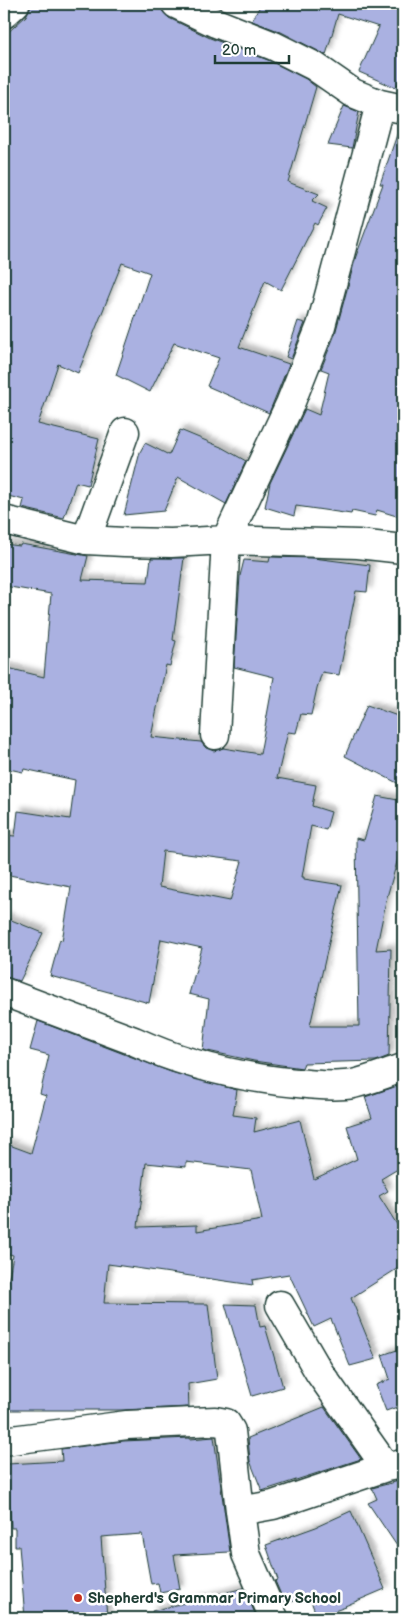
<svg xmlns="http://www.w3.org/2000/svg" width="407" height="1622" font-family="'Balsamiq Sans',sans-serif">
<defs>
<filter id="shadow"><feDropShadow dx="4.5" dy="-4.5" stdDeviation="2.5" flood-color="#0004"/></filter>
</defs>
<rect width="100%" height="100%" fill="#fff"/>
<filter id="ink" filterUnits="userSpaceOnUse"><feTurbulence type="fractalNoise" baseFrequency=".02" numOctaves="2"/><feDisplacementMap in="SourceGraphic" scale="10" xChannelSelector="R" yChannelSelector="G"/><feConvolveMatrix kernelMatrix="1 2 1 2 8 2 1 2 1" color-interpolation-filters="sRGB"/></filter>
<g filter="url(#ink)">
<!-- building -->
<path fill="#aab1e1" stroke="#1f3d34" fill-rule="evenodd" filter="url(#shadow)" d="M32 4H161L163 12 169 18 210 38 268 60 306 79 316 87 288 182 319 194 312 201 327 208 318 225 315 223 281 290 265 281 239 347 289 364 269 413 207 386 219 358 174 343 150 392 116 375 150 273 122 263 78 373 58 364 38 424 99 439 88 485 76 482 64 518 22 508 24 500 4 495V36L26 16Z
M261 4H403V72L396 88 359 72 379 27 338 14 326 55 281 32 252 21Z
M344 106 359 112 352 148 328 145Z
M400 126 403 127V518L377 510 375 516 352 511 351 514 296 506 294 516 265 507 270 483 305 409 319 415 329 372 321 369 335 334 356 256 383 184H380Z
M298 321 305 323 291 359 286 357Z
M180 430 221 447 246 461 226 504 178 477 164 511 124 515 140 452 145 443 169 455Z
M4 544 20 546 21 544 88 556 82 580 148 582 151 558H184L173 640 176 641 170 666 166 665 151 737 201 742 206 748 214 751 223 748 260 754 274 677 234 667 240 576 244 560 269 562 270 557 313 558 370 565 367 592 356 591 339 675 322 672 317 688 311 715 301 714 296 733 288 732 277 778 316 785 312 806 331 812 326 830 311 826 302 877H304V879L342 885 310 1026H359L356 838 364 840 377 796 403 801V856L399 855 387 897 376 950 391 949 389 1056 376 1061 304 1063 302 1068 254 1061 203 1050 209 999 189 994 202 948 161 939 149 1003 50 976 60 939 62 941 71 887 4 874V835L15 836 18 811 70 819 75 780 24 769 23 772 4 768V667L44 677 51 594 4 586ZM163 851 242 861 230 901 159 887Z
M367 705 403 718V786L345 756Z
M4 917 43 933 20 981 4 977Z
M38 1021 171 1072 237 1090 233 1115 256 1118 254 1132 300 1120 314 1179 357 1159 347 1126 372 1118 365 1097 403 1084V1166L381 1179 388 1191 379 1196 403 1234V1265L351 1298 376 1359 350 1366 331 1319 314 1327 289 1274 252 1280 253 1285 108 1264 104 1303 208 1304 217 1379 188 1384 189 1407 121 1410H4V1289H7L13 1255 4 1253V1143L31 1153 46 1096 40 1094 49 1055 30 1050ZM186 1162 251 1170 262 1220 197 1231V1225L138 1227 146 1163 186 1167Z
M225 1304 256 1305 260 1327 265 1326 283 1387 252 1396Z
M403 1348V1407L401 1408 400 1406 386 1411 376 1385 390 1379 382 1355Z
M324 1407 361 1459 262 1491 250 1461 248 1438Z
M214 1437 230 1552 174 1555 180 1589 160 1593 158 1583 151 1584 142 1534 101 1537 107 1618H25L19 1546H15V1528H11L7 1464 62 1461 61 1449 123 1441 190 1438V1439Z
M399 1481 403 1489V1555L368 1503 377 1499 372 1488Z
M351 1511 385 1589 345 1606 346 1607 317 1617 309 1596 285 1604 275 1581 278 1580 266 1545 316 1527Z
M244 1588 257 1618H153L152 1611Z"/>
<g fill="none" stroke-linecap="round" stroke-linejoin="round">
<!-- minor casing -->
<g stroke="#1f3d34" stroke-width="31">
<path id="minor" d="M176 4 216 23 274 46 314 66 353 93 380 104 403 109
M4 14 15 4
M4 520 86 540 124 542 171 543 226 540 358 544 403 549
M86 540 125 432
M215 735 226 540 290 404 321 326 380 104
M4 992 134 1041C188 1066 248 1079 307 1084 321 1085 338 1087 353 1084 370 1080 387 1073 403 1068
M280 1305 319 1372 386 1467
M4 1441 127 1425 215 1421 226 1423 231 1431 240 1511 273 1505 386 1467 403 1464
M240 1511 246 1554 274 1618"/>
</g>
<!-- minor -->
<use href="#minor" stroke="#fff" stroke-width="28"/>
</g>
</g>
<!-- markers -->
<circle fill="#c8321e" stroke="#fff" stroke-width="2" cx="78" cy="1598" r="5"/>
<g text-anchor="middle" dominant-baseline="central" stroke-width="5" stroke-linejoin="round" paint-order="stroke">
<!-- poi labels -->
<g font-size="15" font-weight="bold" fill="#1f3d34" stroke="#fff" text-anchor="start">
<text x="88" y="1598">Shepherd's Grammar Primary School</text>
</g>
</g>
<!-- margin -->
<rect width="407" height="1622" fill="none" stroke="#fff" stroke-width="20"/>
<rect x="10" y="10" width="387" height="1602" fill="none" stroke="#1f3d34" stroke-width="2" filter="url(#ink)"/>
<!-- scale -->
<path d="M215 55v8h74v-8" fill="none" stroke="#1f3d34" stroke-width="2.5"/>
<text x="222" y="55" font-size="15" fill="#1f3d34" stroke="#ffffff" stroke-width="4" paint-order="stroke">20 m</text>
</svg>
